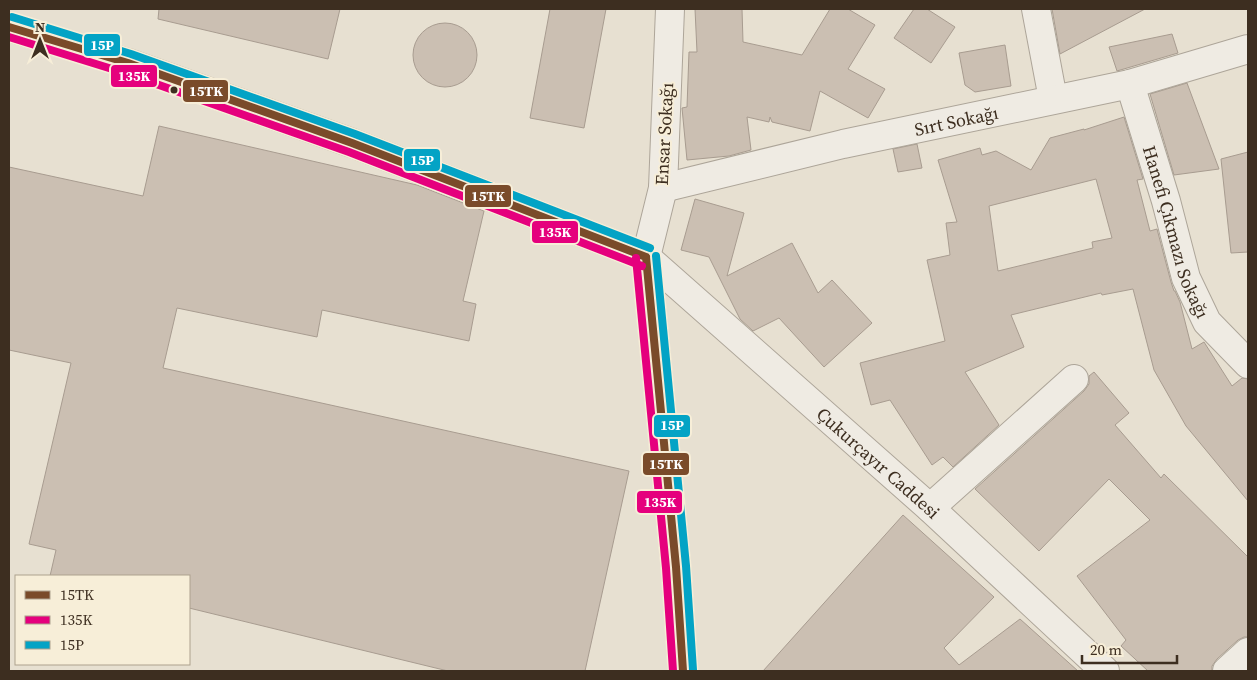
<svg xmlns="http://www.w3.org/2000/svg" width="1257" height="680" font-family="'Source Serif 4',serif">
<rect width="100%" height="100%" fill="#e7e0d1"/>
<!-- building -->
<path fill="#cbbfb2" stroke="#a89c90" fill-rule="evenodd" d="M159 9H340L328 59 158 19Z
M550 9H606L584 128 530 118Z
M695 9H742L743 42 802 55 830 9H848L875 25 848 69 885 89 868 118 820 91 810 131 772 122 770 117 769 122 747 117 751 150 729 156 687 160 682 108 687 107 689 52H697Z
M914 9H927L955 27 931 63 894 38Z
M1052 9H1145L1060 54Z
M413 55a32 32 0 1 1 64 0a32 32 0 1 1-64 0Z
M1172 34 1178 53 1117 71 1109 47Z
M1005 45 1011 86 975 92 965 85 959 53Z
M1187 83 1219 169 1174 175 1150 94Z
M1124 117 1143 179 1137 180 1150 231 1157 229 1171 282 1174 291H1175L1180 302 1192 349 1204 342 1232 386 1242 378 1248 379V501L1186 426 1154 370 1133 289 1102 295 1101 293 1011 315 1024 347 965 372 999 425 953 467 943 457 932 465 890 400 871 405 860 363 945 341 927 260 950 255 946 223 957 222 938 160 980 148 982 155 996 151 1031 170 1050 138 1084 129V130ZM1096 179 1112 238 1092 242 1093 248 998 271 989 206Z
M159 126 417 185 484 211 463 301 476 304 469 341 322 310 317 337 177 308 163 368 629 471 585 671H448L189 608V576H50L56 550 29 544 71 363 9 350V167L143 196Z
M917 144 922 168 898 172 893 149Z
M1248 152V252L1231 253 1221 159Z
M695 199 744 213 727 276 792 243 818 293 832 280 872 323 824 367 779 318 753 331 740 319 709 257 681 250Z
M1094 372 1129 413 1115 425 1161 478 1164 474 1248 557V637H1244L1238 640 1217 659 1212 666V671H1148L1121 646 1126 640 1077 576 1150 520 1109 479 1039 551 975 489 1084 391 1089 384V376Z
M903 515 994 597 944 648 959 665 1020 619 1078 671H763Z"/>
<g fill="none" stroke-linecap="round" stroke-linejoin="round">
<!-- minor casing -->
<g stroke="#ada599" stroke-width="30">
<g id="minor">
<path d="M670 9 663 188 646 257 676 567 683 671"/>
<path d="M1036 9 1053 99"/>
<path id="s1" d="M9 27 128 63 352 143 646 257 930 508 1105 671"/>
<path id="s2" d="M1130 84 1166 201 1186 278 1207 322 1248 364"/>
<path id="s3" d="M663 188 843 144 1130 84 1248 49"/>
<path d="M930 508 1074 379"/>
<path d="M1227 671 1248 652"/>
</g>
</g>
<!-- minor -->
<use href="#minor" stroke="#efebe3" stroke-width="28"/>
<!-- bus-1 casing -->
<g stroke="#f7eed8" stroke-width="11">
<path id="bus-1" d="M9 27 128 63 352 143 646 257
M646 257 676 567 683 671"/>
</g>
<!-- bus-2 casing -->
<g stroke="#f7eed8" stroke-width="11">
<path id="bus-2" d="M9 37 125 73 349 152 642 266
M636 258 666 568 673 671"/>
</g>
<!-- bus-3 casing -->
<g stroke="#f7eed8" stroke-width="11">
<path id="bus-3" d="M12 17 131 54 355 134 650 248
M656 256 686 566 693 670"/>
</g>
<!-- bus-1 -->
<use href="#bus-1" stroke="#7a4b2a" stroke-width="8"/>
<!-- bus-2 -->
<use href="#bus-2" stroke="#e5007d" stroke-width="8"/>
<!-- bus-3 -->
<use href="#bus-3" stroke="#03a3c5" stroke-width="8"/>
</g>
<!-- markers -->
<circle fill="#3d2e20" stroke="#f7eed8" stroke-width="2" cx="174" cy="90" r="4.5"/>
<g text-anchor="middle" dominant-baseline="central" stroke-width="4" stroke-linejoin="round" paint-order="stroke">
<!-- street labels -->
<g font-size="18" fill="#3d2e20" stroke="#f7eed8">
<text stroke="none"><textPath href="#s3" startOffset="301">Sırt Sokağı</textPath></text>
<text transform="translate(664 134) rotate(-87)">Ensar Sokağı</text>
<text stroke="none"><textPath href="#s2" startOffset="155">Hanefi Çıkmazı Sokağı</textPath></text>
<text stroke="none"><textPath href="#s1" startOffset="988">Çukurçayır Caddesi</textPath></text>
</g>
</g>
<g stroke="#f7eed8" stroke-width="2">
<rect x="83" y="33" width="38" height="24" rx="5" fill="#03a3c5"/>
<rect x="110" y="64" width="48" height="24" rx="5" fill="#e5007d"/>
<rect x="182" y="79" width="47" height="24" rx="5" fill="#7a4b2a"/>
<rect x="403" y="148" width="38" height="24" rx="5" fill="#03a3c5"/>
<rect x="464" y="184" width="48" height="24" rx="5" fill="#7a4b2a"/>
<rect x="531" y="220" width="48" height="24" rx="5" fill="#e5007d"/>
<rect x="653" y="414" width="38" height="24" rx="5" fill="#03a3c5"/>
<rect x="642" y="452" width="48" height="24" rx="5" fill="#7a4b2a"/>
<rect x="636" y="490" width="47" height="24" rx="5" fill="#e5007d"/>
</g>
<g font-size="14" text-anchor="middle" font-weight="bold" fill="#fff">
<text x="102" y="50">15P</text>
<text x="134" y="81">135K</text>
<text x="206" y="96">15TK</text>
<text x="422" y="165">15P</text>
<text x="488" y="201">15TK</text>
<text x="555" y="237">135K</text>
<text x="672" y="430">15P</text>
<text x="666" y="469">15TK</text>
<text x="660" y="507">135K</text>
</g>
<!-- border -->
<rect width="1257" height="680" fill="none" stroke="#3d2e20" stroke-width="20"/>
<!-- legend -->
<rect x="15" y="575" width="175" height="90" fill="#f7eed8" stroke="#ada18e"/>
<rect x="25" y="591" width="25" height="8" fill="#7a4b2a" stroke="#ada18e"/>
<text x="60" y="600" font-size="15" fill="#3d2e20">15TK</text>
<rect x="25" y="616" width="25" height="8" fill="#e5007d" stroke="#ada18e"/>
<text x="60" y="625" font-size="15" fill="#3d2e20">135K</text>
<rect x="25" y="641" width="25" height="8" fill="#03a3c5" stroke="#ada18e"/>
<text x="60" y="650" font-size="15" fill="#3d2e20">15P</text>
<!-- north arrow -->
<g transform="translate(40 40)" stroke="#f7eed8" stroke-width="4" paint-order="stroke">
<path d="M0-4L9 19L0 12L-9 19Z" fill="#3d2e20"/>
<text y="-8" font-size="14" font-weight="bold" text-anchor="middle" fill="#3d2e20">N</text>
</g>
<!-- scale -->
<path d="M1082 655v8h95v-8" fill="none" stroke="#3d2e20" stroke-width="2.5"/>
<text x="1090" y="655" font-size="15" fill="#3d2e20" stroke="#f7eed8" stroke-width="4" paint-order="stroke">20 m</text>
</svg>
